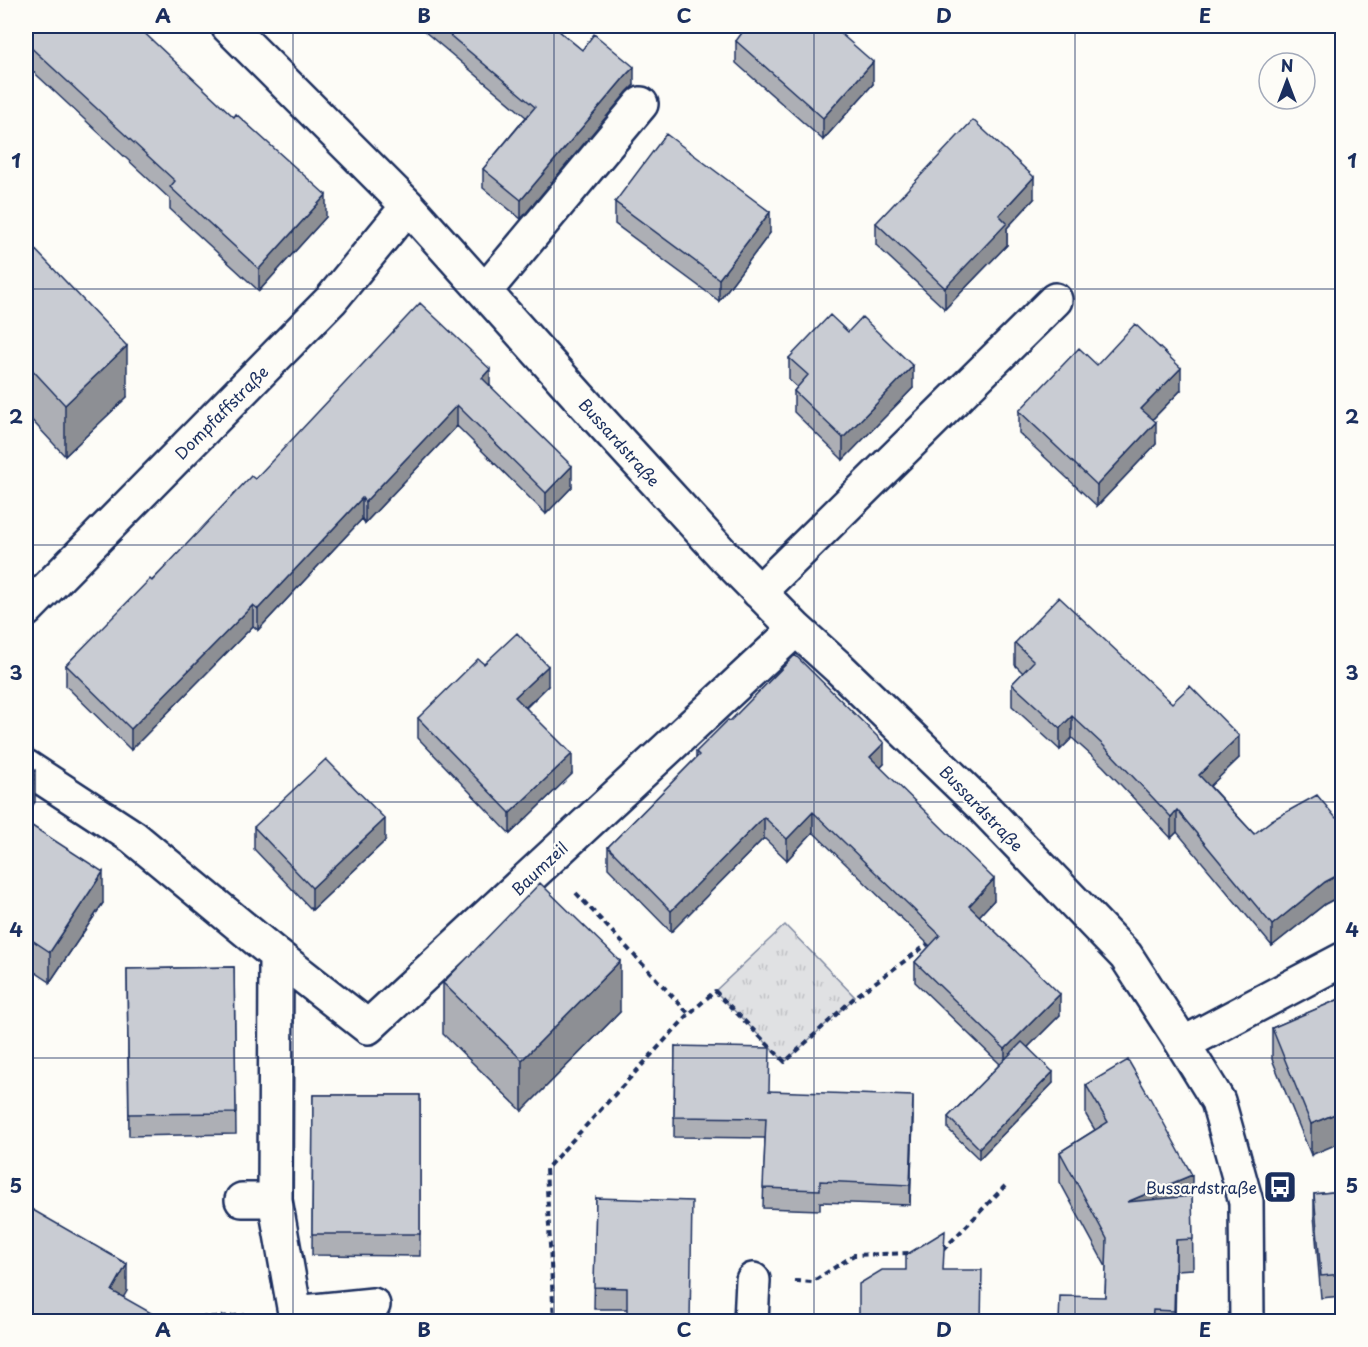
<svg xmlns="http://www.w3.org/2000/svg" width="1368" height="1347" font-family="'Playpen Sans',sans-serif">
<defs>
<pattern id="park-tufts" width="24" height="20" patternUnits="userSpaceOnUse" patternTransform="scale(1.5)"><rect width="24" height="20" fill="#e0e1e3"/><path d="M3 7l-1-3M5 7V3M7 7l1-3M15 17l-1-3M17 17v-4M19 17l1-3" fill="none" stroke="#c0c1c5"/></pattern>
</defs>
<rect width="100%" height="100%" fill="#fdfcf7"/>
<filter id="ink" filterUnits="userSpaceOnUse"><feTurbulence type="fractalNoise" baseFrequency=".0167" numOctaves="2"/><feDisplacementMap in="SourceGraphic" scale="12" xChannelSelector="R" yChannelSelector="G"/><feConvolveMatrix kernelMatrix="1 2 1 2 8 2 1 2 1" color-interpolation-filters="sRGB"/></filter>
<g filter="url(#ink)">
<!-- park -->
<path fill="url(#park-tufts)" stroke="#7e88a0" stroke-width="1.5" d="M785 925 855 997 785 1062 715 991Z"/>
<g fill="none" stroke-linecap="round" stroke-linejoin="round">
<!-- minor casing -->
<g stroke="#1b2f5e" stroke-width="38">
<path id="minor" d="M228 26 408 206 595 415 726 558 796 629 839 668 983 807 1126 956 1183 1044 1218 1101 1246 1202 1247 1322
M485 291 641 104
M759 592 1055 300
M26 610 331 300 408 206
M26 767 133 837 276 955 368 1027 796 629
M276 955 275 1200 295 1313 305 1322
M1183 1044 1342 960
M242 1200H275
M295 1313 373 1305
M751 1322 753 1280"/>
</g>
<!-- path -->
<path stroke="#1b2f5e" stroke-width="4" stroke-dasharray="6 4.5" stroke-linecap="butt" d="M576 893 689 1014 715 991 785 1062 855 997 928 944
M943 1250 1005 1186
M795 1281 812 1282 854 1255 912 1253
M158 1320 253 1315
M554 1322 546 1169 689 1014"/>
<!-- minor -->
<use href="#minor" stroke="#fdfcf7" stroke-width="33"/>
</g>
<!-- wall -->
<path fill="#adafb5" stroke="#1b2f5e" stroke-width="1.5" d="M26 26 234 117 326 217 259 291 170 209V199L26 65Z
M424 26H553L582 50 634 85 627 92 521 219 483 188V169L526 117 424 31Z
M736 41 873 84 823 140 736 63Z
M1034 199 1007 228V245L945 309 876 245V223Z
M615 202 770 233 719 301 615 224Z
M26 240 127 397 65 456 26 414Z
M848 332 913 388 843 460 794 412V391L797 387 789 380V358Z
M1097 365 1181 390 1153 419 1156 444 1097 506 1019 433V411Z
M490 386 572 487 546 514 457 426 365 523 362 519 258 630 253 626 131 750 66 686V665L255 479Z
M1015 643 1172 703 1239 758 1210 786 1254 834 1342 895 1325 904 1272 946 1177 832 1171 838 1103 766 1072 738 1060 750 1012 706V684L1023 673 1015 665Z
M484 664 548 686 526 708 572 774 510 834 418 738V718Z
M730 721 884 764 880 768 994 900 979 916 1060 1015 1028 1047 1053 1083 979 1159 948 1129V1117L1000 1064 915 982V962L930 946 813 832 787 860 764 838 671 932 608 868V847L696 758V752Z
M26 822 103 903 50 982 26 966Z
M254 827 385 841 312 910 254 849Z
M234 967 236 1134 129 1136 127 969Z
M443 983 620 1012 522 1111 443 1034Z
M1342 998 1311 1155 1272 1059V1028Z
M675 1046 769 1091 913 1116 910 1205 820 1202V1210L763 1208 765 1138 674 1137Z
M1086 1085 1192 1196 1193 1269 1176 1270 1175 1322H1059L1105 1297 1106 1267 1060 1182V1152L1095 1130 1086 1115Z
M313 1095H420V1256L312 1255Z
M1342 1191V1296L1321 1298 1314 1215V1194Z
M596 1198 690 1322 627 1309H594Z"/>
<!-- shaded-wall -->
<path fill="#8d8f94" stroke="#1b2f5e" stroke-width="1.5" d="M873 62V84L823 140V118Z
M634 67V85L627 92 521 219V200L627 74Z
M1034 177V199L1007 228V245L945 309V288L999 215Z
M326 195V217L259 291V269Z
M770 212V233L719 301V279Z
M127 346V397L65 456V405Z
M913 366V388L843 460V438Z
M1181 368V390L1141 431V409Z
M490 369V390L482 378Z
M457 405V426L365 523V502Z
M1156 422V444L1097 506V485Z
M572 466V487L546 514V493Z
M362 498V519L258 630V609Z
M253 605V626L131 750V729Z
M548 666V686L515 717V697Z
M1072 716V738L1060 750V728Z
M1239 736V758L1199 797V775Z
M884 743V764L870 778V757Z
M572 754V774L510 834V813Z
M35 771V802L26 816V785Z
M1177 810V832L1171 838V817Z
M813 812V832L787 860V839Z
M764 817V838L671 932V911Z
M385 819V841L312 910V888Z
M103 872V903L50 982V952Z
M1342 873V895L1325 904 1272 946V925L1325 882Z
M994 879V900L969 927V906Z
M620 961V1012L522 1111V1060Z
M1060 994V1015L1005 1070V1049Z
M1053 1072V1083L979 1159V1148Z
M913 1096V1116L910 1205V1185Z
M1342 1111V1142L1311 1155V1124Z
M1192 1175V1205L1127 1202Z
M1176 1240V1270L1174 1322Z
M127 1264V1291L112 1317V1291Z"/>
<!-- building -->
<path fill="#c9ccd3" stroke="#1b2f5e" stroke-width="1.5" d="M26 26H137L234 117 236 114 326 195 259 269 170 187 175 181 26 43Z
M439 26H553L582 50 594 34 634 67 627 74 521 200 483 169 535 107Z
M747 26H832L873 62 823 118 736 41Z
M973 120 1034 177 999 215 1007 223 945 288 876 223Z
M666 134 770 212 719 279 615 202Z
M26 240 127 346 65 405 26 363Z
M420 303 490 369 482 378 572 466 546 493 457 405 365 502 362 498 258 609 253 605 131 729 66 665 150 579 152 581 251 476 255 479Z
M830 315 848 332 862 317 913 366 843 438 794 391 808 375 789 358Z
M1135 324 1181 368 1141 409 1156 422 1097 485 1019 411 1079 348 1097 365Z
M1059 597 1172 703 1190 686 1239 736 1199 775 1254 834 1272 820 1317 795 1336 818 1342 817V873L1325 882 1272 925 1177 810 1171 817 1103 745 1072 716 1060 728 1012 684 1034 661 1015 643Z
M517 633 548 666 515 697 572 754 510 813 418 718 478 659 484 664Z
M795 655 884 743 870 757 994 879 969 906 1060 994 1005 1049 915 962 940 935 813 812 787 839 764 817 671 911 608 847 699 755 696 752 728 720 730 721Z
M326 759 385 819 312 888 254 827Z
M26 764 35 771 26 785Z
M26 822 103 872 50 952 26 936Z
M540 883 620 961 522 1060 443 983Z
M234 967 236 1113 129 1114 127 969Z
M1342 998V1111L1311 1124 1272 1028Z
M1022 1042 1053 1072 979 1148 948 1117Z
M675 1046 770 1048 769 1091 913 1096 910 1185 820 1181V1190L763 1188 766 1118 674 1117Z
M1128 1060 1150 1098 1192 1175 1127 1202 1192 1196 1193 1239 1176 1240 1174 1311 1153 1310 1152 1322H1059L1060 1296 1105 1297 1107 1239 1060 1152 1108 1122 1086 1085Z
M313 1095H420V1234H312Z
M1342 1191V1274L1321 1276 1314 1194Z
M596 1198 692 1201 690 1322H627V1288L594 1287Z
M26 1206 127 1264 112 1291 167 1322H26Z
M945 1231 943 1270H982L981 1322H859V1284L882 1270H906V1255Z"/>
</g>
<!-- grid -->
<path fill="none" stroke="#1b2f5e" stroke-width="1.5" stroke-opacity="0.55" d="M293 26V1322M554 26V1322M814 26V1322M1075 26V1322M26 289H1342M26 545H1342M26 802H1342M26 1058H1342"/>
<!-- icons -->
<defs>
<g id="bus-square" transform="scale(1.725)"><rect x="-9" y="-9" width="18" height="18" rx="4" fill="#1b2f5e" stroke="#fdfcf7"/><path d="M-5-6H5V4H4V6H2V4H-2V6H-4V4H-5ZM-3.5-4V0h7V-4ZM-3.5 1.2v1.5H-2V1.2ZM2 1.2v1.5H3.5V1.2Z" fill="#fff"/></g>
</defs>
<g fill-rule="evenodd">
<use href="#bus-square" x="1280" y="1187"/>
</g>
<g text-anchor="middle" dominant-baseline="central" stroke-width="4.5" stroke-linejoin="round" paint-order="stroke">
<!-- street labels -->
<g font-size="16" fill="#1b2f5e" stroke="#fdfcf7">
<text transform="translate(221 412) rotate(-45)">Dompfaffstraße</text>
<text transform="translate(620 442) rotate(48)">Bussardstraße</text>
<text transform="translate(982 808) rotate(46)">Bussardstraße</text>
<text transform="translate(539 868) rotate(-43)">Baumzeil</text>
</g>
<!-- poi labels -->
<g font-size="16" fill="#1b2f5e" stroke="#fdfcf7" text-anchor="end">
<text x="1257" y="1187">Bussardstraße</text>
</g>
</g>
<!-- margin -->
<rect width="1368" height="1347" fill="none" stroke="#fdfcf7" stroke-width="66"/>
<!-- north arrow -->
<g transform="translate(1287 81)"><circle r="28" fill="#fdfcf7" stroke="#a3aaba" stroke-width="1.5"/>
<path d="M0-4.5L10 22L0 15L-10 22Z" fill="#1b2f5e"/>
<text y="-9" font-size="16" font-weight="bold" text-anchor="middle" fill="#1b2f5e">N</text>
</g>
<rect x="33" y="33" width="1302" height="1281" fill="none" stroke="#1b2f5e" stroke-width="2"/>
<g font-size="20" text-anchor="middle" font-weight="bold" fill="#1b2f5e">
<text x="163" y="23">A</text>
<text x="424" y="23">B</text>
<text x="684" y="23">C</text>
<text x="944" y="23">D</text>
<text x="1205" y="23">E</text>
<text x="16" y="168">1</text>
<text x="1352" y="168">1</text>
<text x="16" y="424">2</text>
<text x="1352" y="424">2</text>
<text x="16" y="680">3</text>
<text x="1352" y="680">3</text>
<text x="16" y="937">4</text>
<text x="1352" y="937">4</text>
<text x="16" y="1193">5</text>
<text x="1352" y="1193">5</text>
<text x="163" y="1337">A</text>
<text x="424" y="1337">B</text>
<text x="684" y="1337">C</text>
<text x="944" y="1337">D</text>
<text x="1205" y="1337">E</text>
</g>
</svg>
